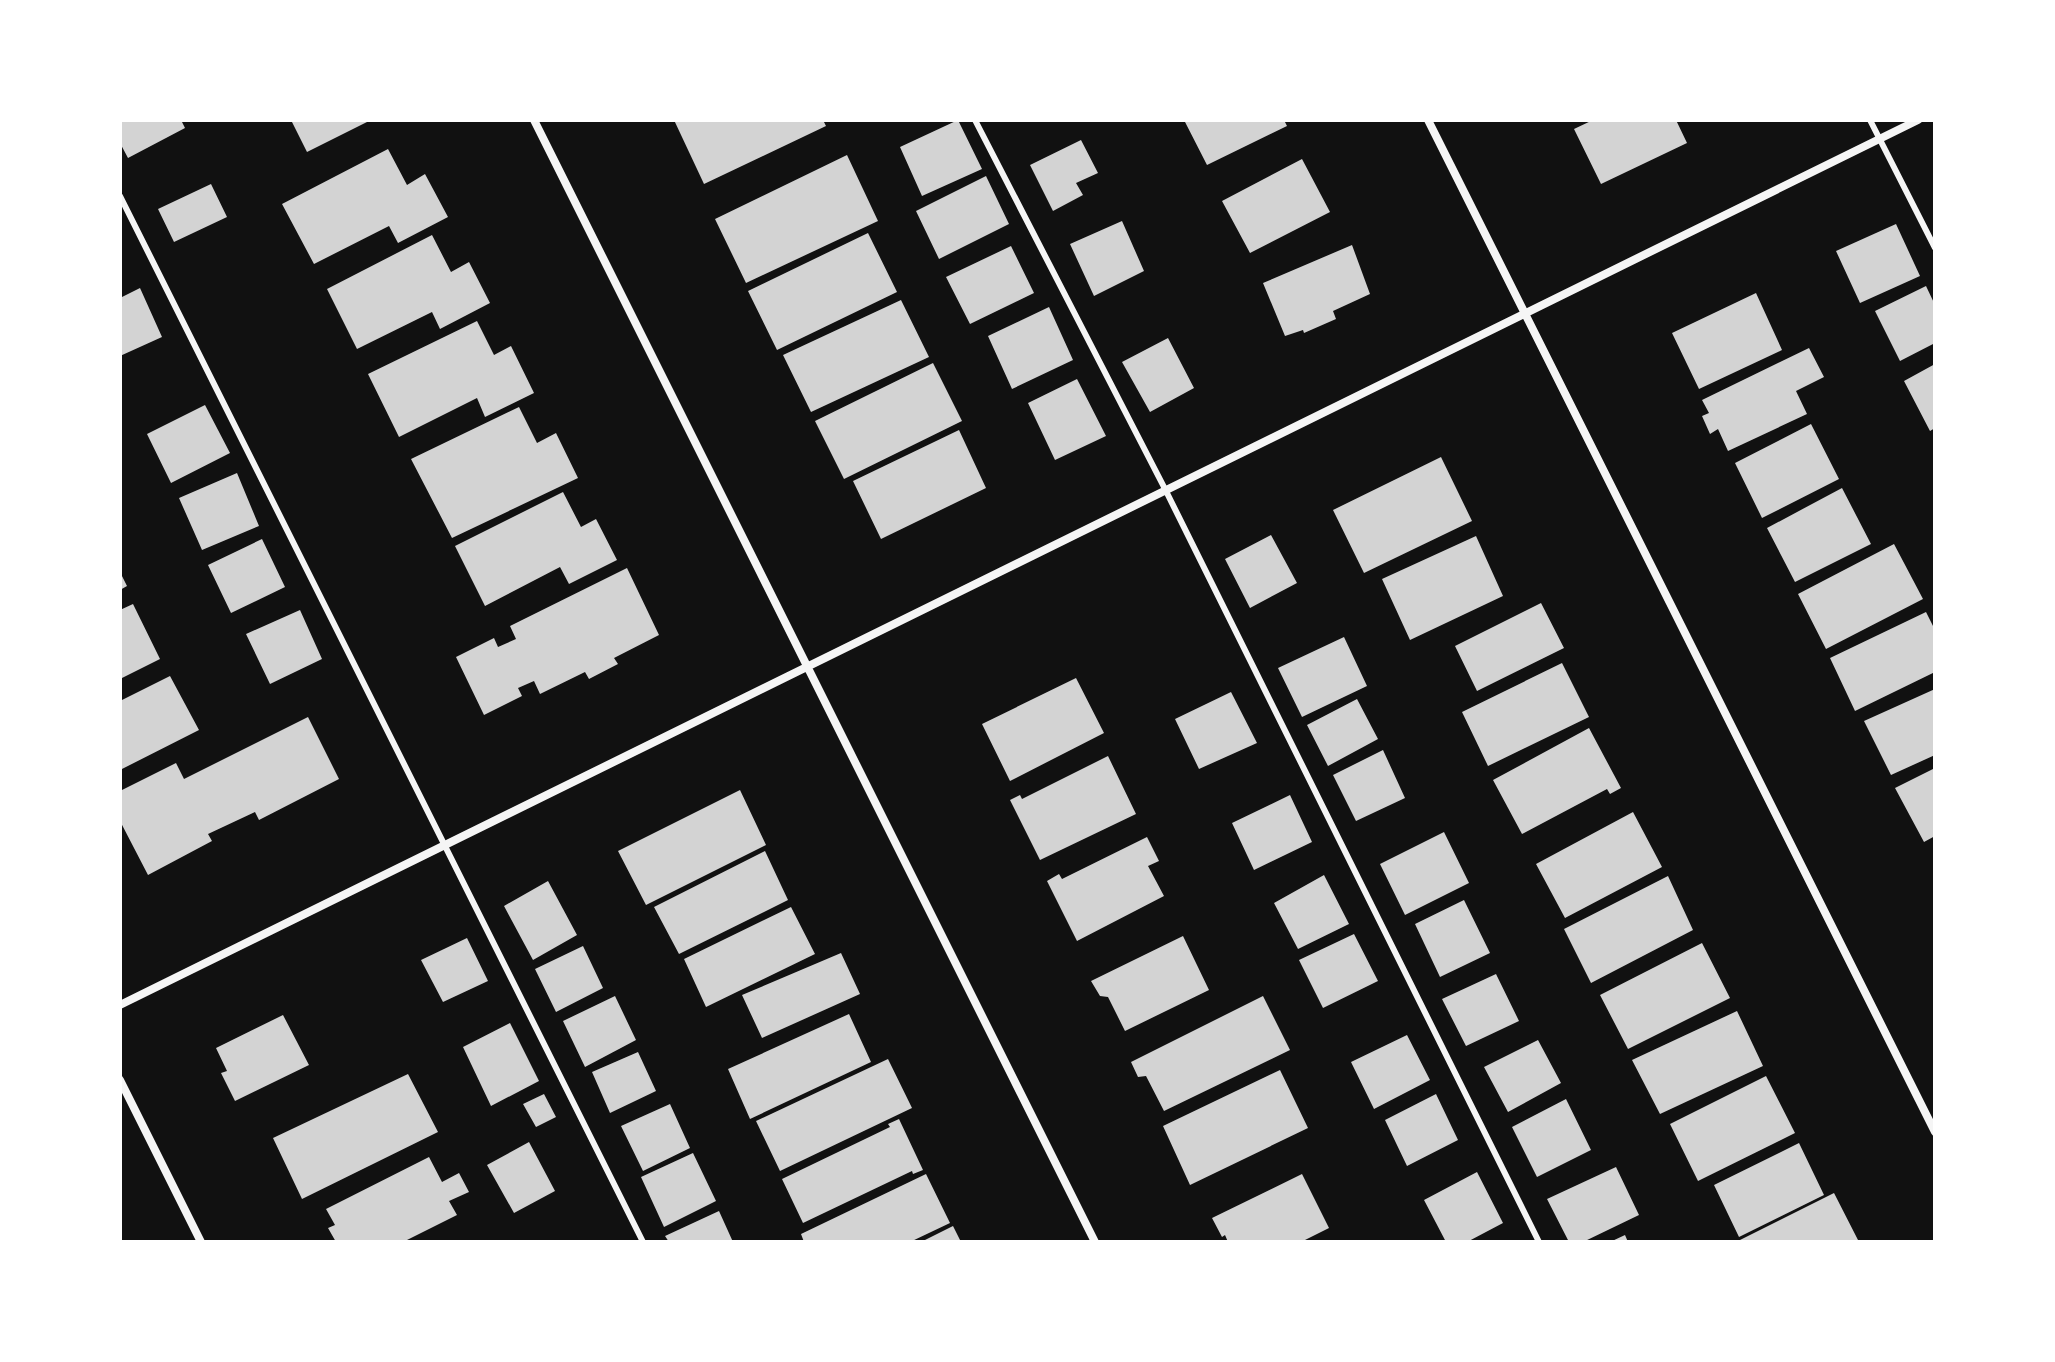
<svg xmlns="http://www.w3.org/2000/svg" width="2055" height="1362" font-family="'Archivo Narrow',sans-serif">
<rect width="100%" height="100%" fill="#111"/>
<!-- building -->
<path fill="#d3d3d3" d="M120 120H181L185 128 128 158 120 143Z
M291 120H371L307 152Z
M674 120H823L826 126 704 184Z
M958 120 982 169 922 196 900 147Z
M1184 120H1284L1287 126 1207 165Z
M1593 120H1676L1687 143 1601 184 1574 129Z
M1081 140 1098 173 1076 183 1083 195 1053 211 1030 165Z
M388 149 407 185 425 174 448 217 398 243 389 226 314 264 282 204Z
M847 155 878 221 746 283 715 219Z
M1302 159 1330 212 1250 253 1222 201Z
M986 176 1009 224 939 259 916 211Z
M211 184 227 217 174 242 158 209Z
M1122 221 1144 271 1094 296 1070 244Z
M1896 224 1920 276 1860 303 1836 251Z
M868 233 897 292 777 350 748 291Z
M432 235 451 272 469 262 490 303 440 329 432 312 357 349 327 289Z
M1352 245 1370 294 1333 311 1336 319 1304 333 1303 330 1285 336 1263 283Z
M1011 246 1034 293 970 324 946 277Z
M1926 286 1935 305V343L1900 361 1875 311Z
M140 288 162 337 120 356V298Z
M1756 293 1782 350 1699 389 1672 333Z
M901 300 929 357 811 412 783 355Z
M1049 307 1073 360 1012 389 988 336Z
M477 321 494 355 511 346 534 393 485 417 477 398 399 437 368 374Z
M1168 338 1194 388 1150 412 1122 362Z
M1809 348 1824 377 1796 391 1807 414 1728 451 1718 429 1710 434 1702 416 1709 413 1702 400Z
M933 363 962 421 844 479 815 421Z
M1935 364V428L1930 431 1904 381Z
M1077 379 1106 436 1055 460 1028 403Z
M205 405 230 453 171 483 147 434Z
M519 407 537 443 556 433 578 478 452 538 411 459Z
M1811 424 1839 479 1762 518 1735 463Z
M959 430 986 488 881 539 853 481Z
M1441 457 1472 521 1364 573 1333 510Z
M237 473 259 526 202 550 179 498Z
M1842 488 1871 544 1795 582 1767 528Z
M563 492 581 527 596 519 617 560 569 584 560 567 485 606 455 546Z
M1271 535 1297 583 1250 608 1225 559Z
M1476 536 1503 596 1410 640 1382 579Z
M262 539 285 587 231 613 208 565Z
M1894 544 1923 599 1826 649 1798 594Z
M627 568 659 635 614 658 618 664 589 679 585 672 540 694 534 681 518 688 522 696 484 715 456 657 494 638 498 647 516 639 510 626Z
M120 572 127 586 120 590Z
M1541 603 1564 648 1477 691 1455 646Z
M133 604 160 659 120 679V610Z
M300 610 322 659 270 684 246 634Z
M1926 612 1935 630V672L1855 711 1830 658Z
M1344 637 1367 686 1302 717 1278 668Z
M1562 663 1589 717 1488 766 1462 712Z
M170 676 199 730 120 770V701Z
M1076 678 1104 733 1010 781 982 724Z
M1935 689V755L1891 775 1864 721Z
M1231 692 1257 743 1199 769 1175 719Z
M1357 699 1378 739 1328 766 1307 725Z
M308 717 339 779 259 820 255 812 208 834 212 841 148 875 120 821V791L176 763 184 779Z
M1589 728 1621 788 1610 794 1607 789 1522 834 1493 780Z
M1383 750 1405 798 1356 821 1333 775Z
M1108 756 1136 814 1040 860 1010 800 1020 795 1022 799Z
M1935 768V836L1924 842 1895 788Z
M740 790 766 845 646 905 618 851Z
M1290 795 1312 842 1254 870 1232 823Z
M1633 812 1662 867 1565 918 1536 864Z
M1444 832 1469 883 1405 915 1380 864Z
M1147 837 1159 861 1148 866 1164 896 1077 941 1047 881 1059 874 1062 879Z
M765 851 788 900 679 954 654 907Z
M1324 875 1349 924 1298 949 1274 903Z
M1668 876 1693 930 1591 983 1564 929Z
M548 881 577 935 533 960 504 906Z
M1464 900 1490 953 1440 977 1415 924Z
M791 907 815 954 706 1007 684 959Z
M1354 934 1378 981 1323 1008 1299 960Z
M1183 936 1209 990 1125 1031 1108 997 1100 996 1091 981Z
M467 938 488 981 443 1002 421 960Z
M1702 943 1730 998 1628 1049 1600 995Z
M583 946 603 988 556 1012 535 969Z
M841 953 860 994 762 1038 742 995Z
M1496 974 1519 1021 1466 1046 1442 999Z
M615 996 636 1040 585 1067 563 1021Z
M1263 996 1290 1050 1164 1111 1146 1076 1138 1077 1131 1062Z
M1737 1011 1763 1066 1660 1114 1632 1060Z
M849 1014 871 1062 750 1119 728 1069Z
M283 1015 309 1065 235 1101 221 1073 227 1071 216 1048Z
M510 1023 539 1081 491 1106 463 1047Z
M1407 1035 1430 1080 1374 1109 1351 1062Z
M1538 1040 1561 1083 1508 1112 1484 1067Z
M638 1052 656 1091 610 1113 592 1072Z
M888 1059 912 1108 780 1171 756 1121Z
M1280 1070 1308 1128 1190 1185 1163 1126Z
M408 1074 438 1132 302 1199 273 1138Z
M1766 1076 1795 1133 1698 1181 1670 1124Z
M544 1094 556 1117 536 1127 523 1104Z
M1436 1094 1458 1140 1407 1166 1385 1120Z
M1566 1099 1591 1150 1537 1177 1512 1127Z
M670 1104 690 1148 643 1171 621 1126Z
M899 1119 923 1170 913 1174 912 1171 803 1223 782 1179 890 1127 888 1124Z
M529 1142 555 1191 514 1213 487 1165Z
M1799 1143 1824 1195 1739 1237 1714 1185Z
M693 1153 716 1201 664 1227 641 1177Z
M429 1157 442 1182 459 1173 469 1192 449 1201 457 1215 403 1242H336L328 1228 335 1225 326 1209Z
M1616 1167 1639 1215 1583 1242H1569L1547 1199Z
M1477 1172 1503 1223 1467 1242H1446L1424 1200Z
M926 1174 950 1223 910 1242H804L801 1234Z
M1302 1174 1329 1228 1301 1242H1228L1225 1235 1222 1237 1212 1218Z
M1834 1193 1858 1240 1854 1242H1736Z
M719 1211 733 1242H669L665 1236Z
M953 1226 961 1242H921Z
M1625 1235 1628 1242H1610Z"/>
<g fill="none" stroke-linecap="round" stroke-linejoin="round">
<!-- service -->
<path stroke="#f5f5f5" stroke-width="6" d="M975 120 1165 489 1539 1242
M1870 120 1935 248
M120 196 643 1242"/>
<!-- minor -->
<path stroke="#f5f5f5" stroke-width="8" d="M534 120 1095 1242
M1428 120 1935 1132
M120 1005 1918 120
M120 1080 201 1242"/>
</g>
<!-- border -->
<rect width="2055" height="1362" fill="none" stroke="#ffffff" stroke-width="244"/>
</svg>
